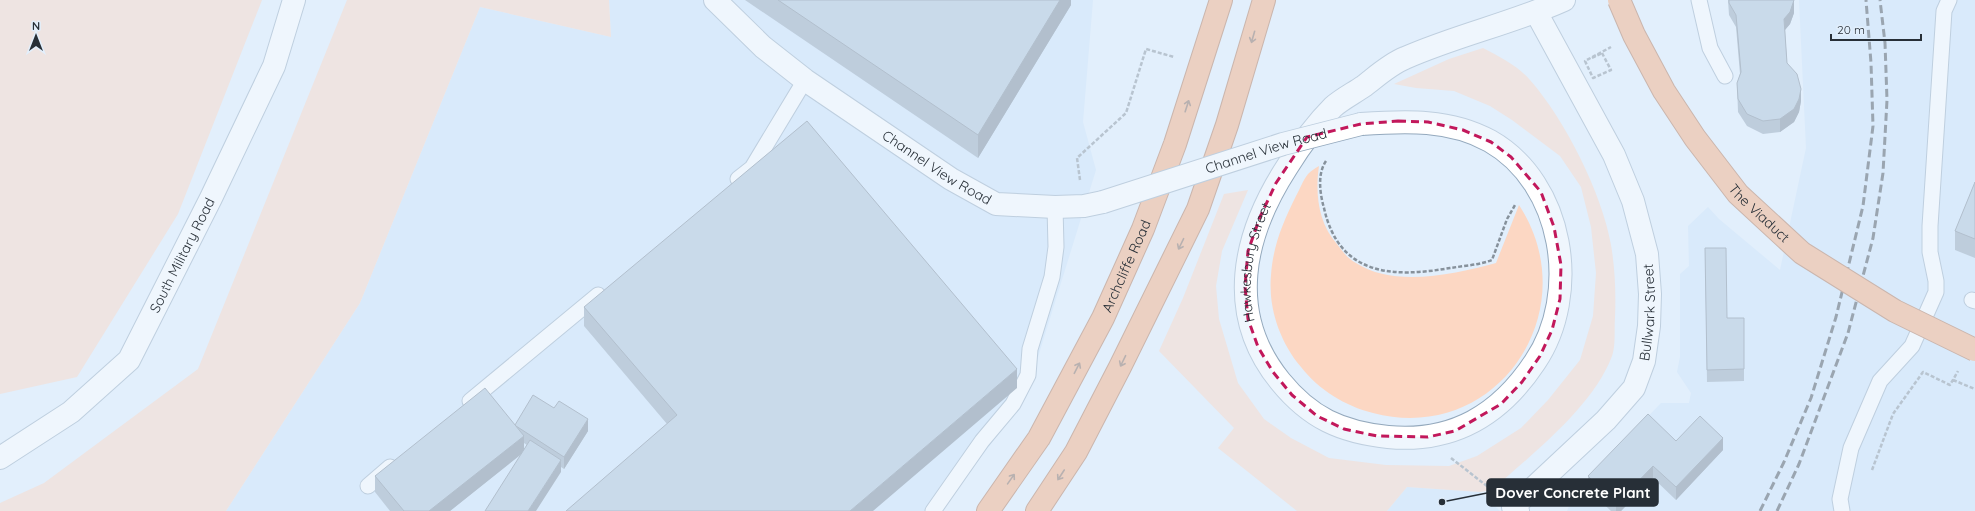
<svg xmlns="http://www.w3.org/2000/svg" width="1975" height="511" font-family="Quicksand,sans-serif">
<rect width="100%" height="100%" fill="#e2effc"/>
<!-- built -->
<path fill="#cee4fa" d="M609 0H1093L1083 122 1096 170 1025 399 940 511H226L360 303 480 7 611 37Z
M1799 0H1975V511H1567L1575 492 1661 403H1689L1691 393 1677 372 1680 357V274L1689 266 1688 226 1708 207 1719 219 1780 270 1806 148Z
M1407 487 1480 492 1500 511H1387Z"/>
<!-- green -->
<path fill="#fcd7c3" d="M0 0H262L178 214 77 377 0 394Z
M347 0H609L611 37 480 7 360 303 226 511H0V503L44 483 198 369Z
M1483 48C1500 57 1518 66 1530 80 1565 120 1602 193 1611 245 1615 268 1616 294 1615 317 1614 329 1616 345 1612 356 1593 407 1532 454 1492 490L1480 492 1407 487 1387 511H1297L1218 448 1234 428 1159 351 1183 298 1224 194 1248 190 1222 251 1216 286 1219 319 1238 383 1264 419 1291 438 1329 458 1386 465 1449 466 1477 456 1521 428 1548 400 1580 360 1593 316 1596 273 1591 227 1581 187 1560 156 1512 120 1490 106 1454 91 1416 88 1394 84 1449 59Z
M1319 166C1315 193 1318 223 1337 244 1342 251 1348 259 1356 263 1394 288 1455 274 1496 263L1519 205C1588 311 1496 446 1373 413 1345 406 1319 390 1301 367 1280 342 1268 308 1271 275 1273 246 1283 222 1296 196 1300 189 1303 180 1308 174 1311 171 1315 168 1319 166Z"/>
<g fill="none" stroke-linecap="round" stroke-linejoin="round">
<!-- service casing -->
<g stroke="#94a9bd" stroke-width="17">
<path id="service" d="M1699 0 1710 48 1725 76
M738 179 752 168 805 80
M1972 300 1975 301
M470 401 598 295
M368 486 390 467
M933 511 982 441 1013 404 1028 375 1030 349 1052 277 1056 247 1055 207
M1842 511 1840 499 1851 448 1880 381 1912 346 1936 292V281L1930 252V226L1944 11 1949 0"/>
</g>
<!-- minor casing -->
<g stroke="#94a9bd" stroke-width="24">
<g id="minor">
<path id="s1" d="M715 0 763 47 805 80 951 179 996 204 1055 207 1084 206 1103 202"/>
<path id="s2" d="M1361 124C1406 121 1450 119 1490 141 1564 183 1581 294 1535 362 1500 415 1453 443 1388 437 1341 432 1310 418 1280 381 1225 313 1243 235 1287 167 1300 146 1315 125 1333 107 1342 99 1354 93 1364 86 1377 76 1390 64 1405 58 1457 35 1513 23 1564 0"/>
<path id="s3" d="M1518 511 1513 507 1606 420 1634 388 1644 361 1649 326 1650 294 1647 254 1633 201 1614 155 1536 12"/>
</g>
</g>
<!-- tertiary casing -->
<g stroke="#94a9bd" stroke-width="24">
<g id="tertiary">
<path id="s4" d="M0 458 71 412 129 360 211 198 274 66 294 0"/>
</g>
</g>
<!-- trunk casing -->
<g stroke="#ad714f" stroke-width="24">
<g id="trunk">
<path id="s5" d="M988 511 1039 438 1103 318 1143 229 1175 144 1221 0"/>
<path d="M1037 511 1076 452 1120 367 1198 209 1227 125 1264 0"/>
</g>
</g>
<!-- path -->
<path stroke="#86919b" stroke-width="2.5" stroke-dasharray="4 2" stroke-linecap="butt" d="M1592 58 1602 53
M1326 161C1317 174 1320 194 1324 208 1339 276 1393 278 1450 268 1463 266 1479 265 1492 260L1507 219 1515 205
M1080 180 1077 158 1126 113 1146 49 1174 57
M1953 380 1975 389
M1451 458 1492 490
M1872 470 1893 414 1923 372 1950 385 1958 371"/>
<!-- service -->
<use href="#service" stroke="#fff" stroke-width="15"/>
<!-- minor -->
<use href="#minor" stroke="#fff" stroke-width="22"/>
<!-- tertiary -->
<use href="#tertiary" stroke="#fff" stroke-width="22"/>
<!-- trunk -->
<use href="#trunk" stroke="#f7aa7c" stroke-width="22"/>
<!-- rail -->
<path stroke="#434c55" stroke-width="3" stroke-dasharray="8 4" stroke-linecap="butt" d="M1760 511 1784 462 1811 398 1836 317 1863 206 1873 126 1871 63 1866 0
M1777 511 1799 464 1848 333 1873 238 1883 173 1887 100 1885 43 1880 0"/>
<!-- minor-bridge casing -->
<g stroke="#94a9bd" stroke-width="24" stroke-linecap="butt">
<g id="minor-bridge">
<path id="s6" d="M1103 202 1283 144 1361 124"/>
</g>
</g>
<!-- trunk-bridge casing -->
<g stroke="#ad714f" stroke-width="24" stroke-linecap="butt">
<g id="trunk-bridge">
<path id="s7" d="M1619 0 1634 35 1664 91 1695 138 1738 194 1802 253 1895 311 1975 350"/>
</g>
</g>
<!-- path-bridge -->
<path stroke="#86919b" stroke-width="2.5" stroke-dasharray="4 2" stroke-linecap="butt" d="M1602 53 1611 70 1593 78 1585 61 1611 47"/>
<!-- minor-bridge -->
<use href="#minor-bridge" stroke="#fff" stroke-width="22"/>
<!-- trunk-bridge -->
<use href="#trunk-bridge" stroke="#f7aa7c" stroke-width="22"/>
</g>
<!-- wall -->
<path fill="#93a5b7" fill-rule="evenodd" d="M745 0H1071V5L978 158Z
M1728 0H1794V13L1790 24 1785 30 1787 63 1801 101 1799 112 1794 122 1780 132 1763 134 1747 126 1738 112 1737 83 1740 74 1736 27 1729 15Z
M1975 182V258L1955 250V231Z
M1705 248 1727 318H1744V381L1707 382Z
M584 307 1017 388 667 424 584 326Z
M554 408 588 431 564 469 561 467V472L521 454 450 511H390L375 492V476L515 425ZM524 443 527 445 524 450Z
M1676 441 1723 450 1676 500 1653 478 1621 511H1611L1588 489V476Z"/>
<!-- shaded-wall -->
<path fill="#788695" d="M1060 0H1071V5L978 158V135Z
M1794 1V13L1790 24 1784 31V19Z
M1801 89V101L1799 112 1794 122 1780 132V119Z
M1017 369V388L873 511H850Z
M588 419V431L564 469V457Z
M524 436V452L450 511H429Z
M1723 438V450L1676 500V487Z
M561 460V472L536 511H528Z
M1653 466V478L1621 511H1616V504Z"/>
<!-- building -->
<path fill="#abc0d5" stroke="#788695" d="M778 0H1060L978 135Z
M1729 0H1794L1790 12 1784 19 1787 63 1797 74 1801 89 1799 99 1794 109 1780 119 1763 121 1747 114 1738 99 1737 83 1741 72 1736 15 1729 3Z
M807 121 1017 369 850 511H566L677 415 584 307Z
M1975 182V239L1955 231Z
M1705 248H1726L1727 318H1744V369L1707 370Z
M485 388 524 436 429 511H404L375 476Z
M533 395 554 408 559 401 588 419 564 457 516 426 515 425Z
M1648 414 1676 441 1700 416 1723 438 1676 487 1653 466 1616 504 1588 476Z
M530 440 561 460 528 511H485Z"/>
<!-- one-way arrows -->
<defs><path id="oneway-shaft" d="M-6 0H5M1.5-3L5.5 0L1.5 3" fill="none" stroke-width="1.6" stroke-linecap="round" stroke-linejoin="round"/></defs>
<g stroke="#856656">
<use href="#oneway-shaft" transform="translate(1253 37) rotate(106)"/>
<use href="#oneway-shaft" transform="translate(1187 106) rotate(-72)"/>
<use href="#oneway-shaft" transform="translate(1181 244) rotate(116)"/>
<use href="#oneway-shaft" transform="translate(1123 361) rotate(116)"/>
<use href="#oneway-shaft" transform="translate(1077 368) rotate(-63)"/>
<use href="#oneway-shaft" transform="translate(1061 475) rotate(123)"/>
<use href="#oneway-shaft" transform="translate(1011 479) rotate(-55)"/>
</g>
<!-- marked area -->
<path d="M0 0H1975V511H0ZM1398 121 1428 122 1463 130 1491 142 1511 157 1541 192 1554 227 1561 265 1560 299 1552 330 1540 356 1522 382 1501 404 1455 431 1428 437 1377 436 1344 429 1317 416 1292 395 1273 372 1258 347 1248 319 1245 286 1248 251 1260 217 1276 183 1307 137 1361 124Z" fill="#e2effc" fill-opacity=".55" fill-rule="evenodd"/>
<path fill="none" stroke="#c2185b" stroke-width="3" stroke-dasharray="8 5" stroke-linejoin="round" d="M1398 121 1428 122 1463 130 1491 142 1511 157 1541 192 1554 227 1561 265 1560 299 1552 330 1540 356 1522 382 1501 404 1455 431 1428 437 1377 436 1344 429 1317 416 1292 395 1273 372 1258 347 1248 319 1245 286 1248 251 1260 217 1276 183 1307 137 1361 124Z"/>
<g text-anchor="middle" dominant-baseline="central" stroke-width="4" stroke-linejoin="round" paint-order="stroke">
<!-- street labels -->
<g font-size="14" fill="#272f37" stroke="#e2effc">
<text stroke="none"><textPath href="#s6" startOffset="171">Channel View Road</textPath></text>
<text stroke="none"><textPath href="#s1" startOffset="279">Channel View Road</textPath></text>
<text stroke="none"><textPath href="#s7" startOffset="257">The Viaduct</textPath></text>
<text stroke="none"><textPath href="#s4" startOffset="280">South Military Road</textPath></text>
<text stroke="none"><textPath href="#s2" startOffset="810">Hawkesbury Street</textPath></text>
<text stroke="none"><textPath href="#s5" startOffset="282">Archcliffe Road</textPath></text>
<text stroke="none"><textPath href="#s3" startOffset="254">Bullwark Street</textPath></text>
</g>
</g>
<!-- callouts -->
<path fill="none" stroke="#272f37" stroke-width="1.5" d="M1442 502L1487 493"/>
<circle fill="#272f37" stroke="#e2effc" stroke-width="1.5" cx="1442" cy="502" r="4"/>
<rect fill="#272f37" stroke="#272f37" stroke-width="1.5" x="1487" y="479" width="171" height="27" rx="4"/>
<g font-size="15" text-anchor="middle" font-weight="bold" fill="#fff">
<text x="1573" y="498">Dover Concrete Plant</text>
</g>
<!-- north arrow -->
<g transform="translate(36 36)" stroke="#e2effc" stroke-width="3" paint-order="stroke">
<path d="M0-3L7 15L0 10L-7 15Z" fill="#272f37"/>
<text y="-6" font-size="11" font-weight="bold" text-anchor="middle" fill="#272f37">N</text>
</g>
<!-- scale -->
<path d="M1831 34v6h90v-6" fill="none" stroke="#272f37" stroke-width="2"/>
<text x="1837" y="34" font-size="12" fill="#272f37" stroke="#e2effc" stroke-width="3" paint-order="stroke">20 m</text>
</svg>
